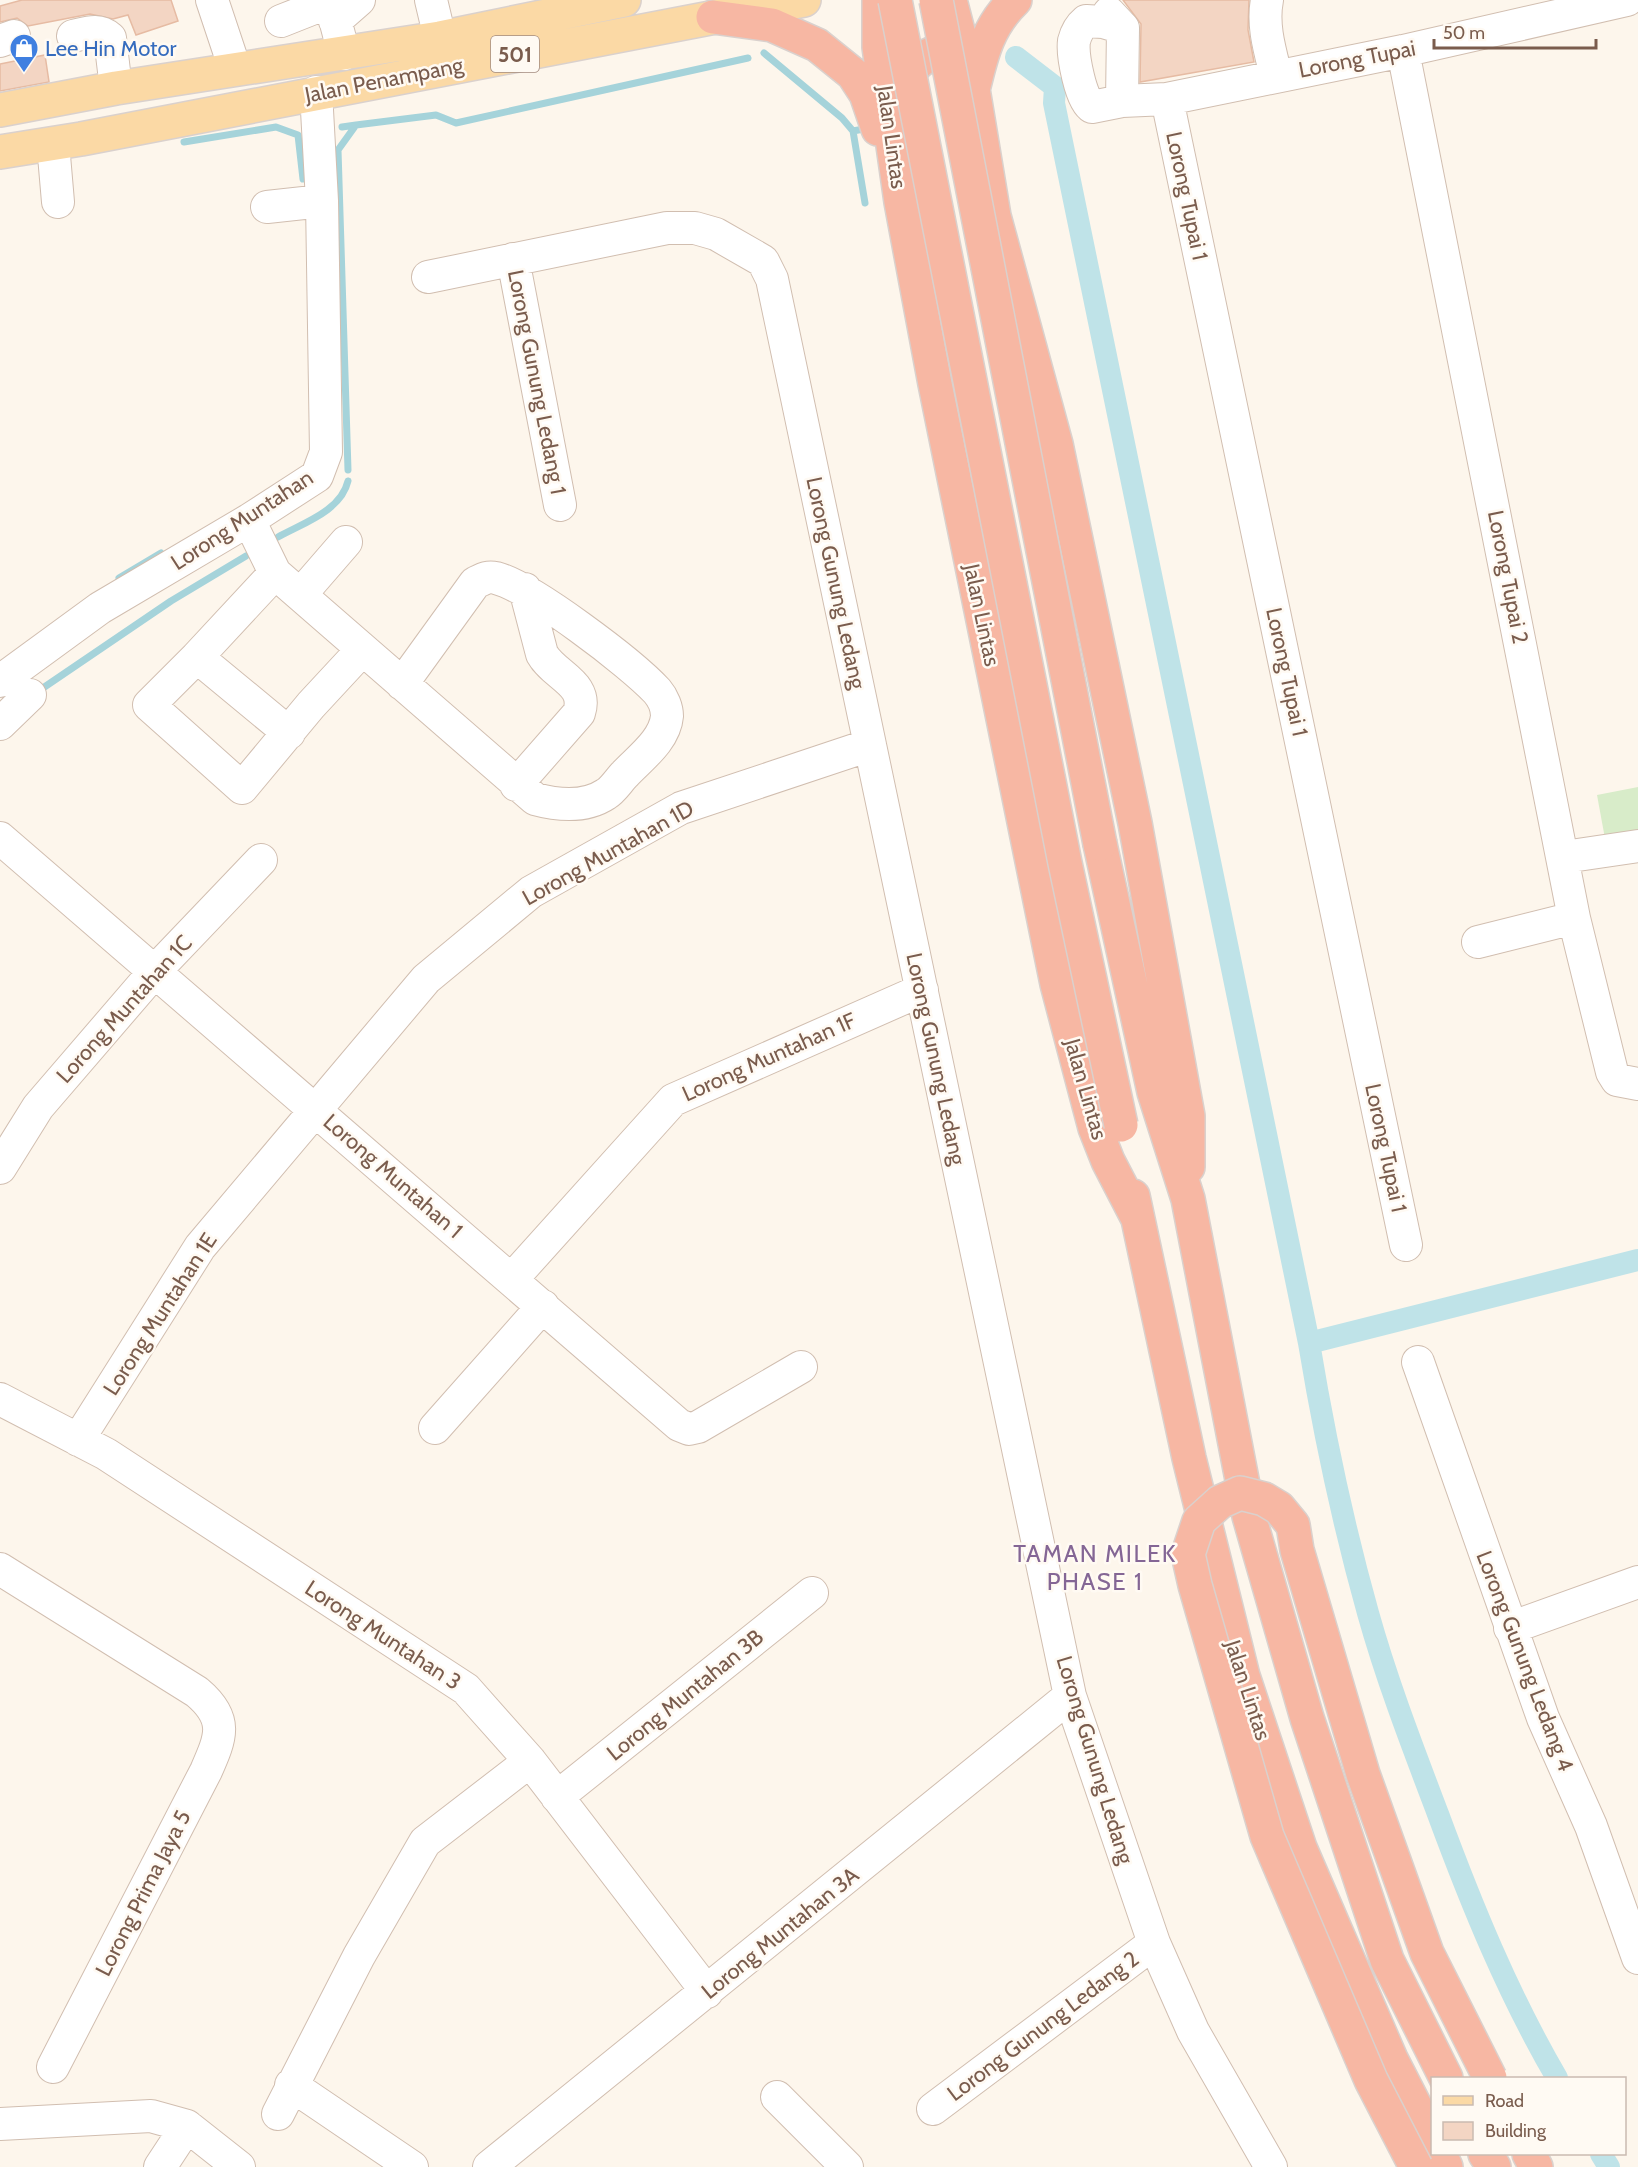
<svg xmlns="http://www.w3.org/2000/svg" width="1638" height="2167" font-family="Cabin,sans-serif">
<rect width="100%" height="100%" fill="#fdf6ec"/>
<!-- green -->
<path fill="#d8ecc9" d="M1638 787V850L1608 855 1597 795Z"/>
<g fill="none" stroke-linecap="round" stroke-linejoin="round">
<!-- stream -->
<path stroke="#a5d3da" stroke-width="7" d="M764 53 842 118 853 131 869 128
M342 127 356 125
M853 131 865 203
M184 142 276 127 298 135 303 179
M348 470 338 150 356 125 436 115 456 123 748 58
M278 537C303 523 341 511 348 481
M119 578 161 553
M40 690 171 601 246 556"/>
<!-- canal -->
<path stroke="#bfe3e8" stroke-width="22" d="M1016 57 1055 87 1054 103 1309 1343C1324 1434 1343 1524 1368 1613 1387 1681 1413 1748 1438 1814 1472 1906 1508 1994 1557 2078
M1309 1343 1638 1260
M1601 2154 1609 2167"/>
</g>
<!-- building -->
<path fill="#f3d5c3" stroke="#e6bba3" stroke-width="1.5" d="M22 0H171L178 21 136 35 128 15 113 19 90 14 28 26 17 18 0 22V6Z
M1123 0H1249L1248 30 1254 62 1140 82 1141 24Z
M45 55 49 82 0 91V64Z"/>
<g fill="none" stroke-linecap="round" stroke-linejoin="round">
<!-- minor casing -->
<g stroke="#d1beb0" stroke-width="34">
<path id="minor" d="M212 0 235 69
M330 0 344 54
M431 0 440 38
M1267 0C1262 25 1270 51 1276 75
M1109 13 1123 28 1122 101
M281 21 329 2
M335 21 359 0
M1123 28 1103 22 1086 21C1080 26 1076 33 1074 41 1072 55 1081 101 1092 107L1122 101 1167 99 1403 51 1627 0
M73 36C87 33 98 28 110 38L116 88
M0 41 14 36
M1403 51 1574 918 1612 1072 1617 1080 1638 1084
M1167 99 1406 1245
M53 144 58 202
M267 207 322 201
M513 259 560 505
M428 277 667 228H695L716 234 763 261 772 279 1070 1696 1154 1943 1193 2031 1271 2167
M249 520 275 573 535 799C557 805 585 808 606 794 613 790 619 780 625 774 640 758 665 740 667 716 667 708 663 698 657 691 631 663 531 587 496 578 487 576 483 579 475 583L402 684
M275 573 197 657 289 733
M301 594 346 542
M197 657 149 705 242 788 311 705 362 650
M0 681 100 608 249 520 317 476 326 452 322 201 316 92
M0 724 30 695
M516 785 579 713C589 683 554 676 542 654L525 589
M0 838 679 1425 689 1429 698 1427 801 1367
M1564 857 1638 846
M1478 942 1574 918
M0 1168 38 1107 155 971 261 860
M512 1279 673 1100 922 990
M1418 1362 1543 1718 1591 1826 1638 1958
M0 1399 106 1454 466 1689 530 1761 707 1992
M435 1428 543 1306
M78 1440 200 1247 426 979 531 892 681 808 870 745
M0 1569 197 1692C229 1719 221 1737 206 1771L53 2067
M1510 1628 1638 1582
M557 1797 812 1593
M291 2085 412 2167
M777 2097 847 2167
M933 2109 1154 1943
M278 2114 359 1956 425 1842 530 1761
M0 2124 151 2116 187 2126 239 2167
M160 2167 187 2126
M489 2167 1070 1696"/>
</g>
<!-- major casing -->
<g stroke="#dad1cd" stroke-width="36">
<path id="major" d="M0 110 116 88 440 38 624 0
M0 152 81 139 804 0"/>
</g>
<!-- highway casing -->
<g stroke="#dad1cd" stroke-width="36">
<path id="highway" d="M879 0V47L901 202 935 384 1057 984 1095 1128 1108 1161 1137 1217
M950 0 973 89 994 216 1056 444 1135 823 1188 1116V1167
M713 17 772 25 817 45 853 74 866 94 878 129
M974 86C982 52 989 25 1015 0
M897 93C911 62 943 30 966 74
M1100 844 1154 1092 1188 1199 1249 1516 1307 1718 1387 1960 1446 2078
M1133 1196 1189 1458 1243 1676 1300 1848 1391 2059 1432 2139
M1440 2154 1446 2167
M1485 2154 1494 2167
M1529 2154 1536 2167"/>
</g>
<!-- minor -->
<use href="#minor" stroke="#fff" stroke-width="32"/>
<!-- major -->
<use href="#major" stroke="#fbd9a5" stroke-width="33"/>
<!-- highway -->
<use href="#highway" stroke="#f7b7a3" stroke-width="33"/>
<!-- highway-bridge casing -->
<g stroke="#dad1cd" stroke-width="36" stroke-linecap="butt">
<path id="highway-bridge" d="M895 0 1065 863 1121 1125
M936 0 1100 844
M1416 2167 1371 2080 1267 1836 1195 1585 1188 1554 1199 1521 1220 1502 1240 1493 1264 1499 1279 1508 1293 1525 1297 1550 1363 1774 1427 1953 1490 2078"/>
</g>
<!-- highway-bridge -->
<use href="#highway-bridge" stroke="#f7b7a3" stroke-width="33"/>
</g>
<!-- icons -->
<defs>
<g id="shop-pin" transform="scale(1.5)"><path d="M0 17L-7.5 6A9.5 9.5 0 1 1 7.5 6Z" fill="#3f7fe0" stroke="#fffaf3"/><path d="M-5-2.5h2.3a2.7 3.5 0 0 1 5.4 0H5L5.5 6h-11ZM-1.5-2.5h3a1.5 2.3 0 0 0-3 0Z" fill="#fff"/></g>
</defs>
<g fill-rule="evenodd">
<use href="#shop-pin" x="24" y="48"/>
</g>
<g text-anchor="middle" dominant-baseline="central" stroke-width="5" stroke-linejoin="round" paint-order="stroke">
<!-- shield labels -->
<rect fill="#fffaf3" stroke="#a28b7f" stroke-width="1.5" x="491" y="36" width="48" height="36" rx="4.5"/>
<g font-size="21" font-weight="bold" fill="#7a5c4d">
<text x="515" y="54">501</text>
</g>
<!-- shop labels -->
<g font-size="22" fill="#366cbe" stroke="#fffaf3" text-anchor="start">
<text x="45" y="48">Lee Hin Motor</text>
</g>
<!-- street labels -->
<g font-size="22" fill="#7a5c4d" stroke="#fffaf3">
<text transform="translate(1357 59) rotate(-11)">Lorong Tupai</text>
<text transform="translate(384 80) rotate(-11)">Jalan Penampang</text>
<text transform="translate(892 137) rotate(82)">Jalan Lintas</text>
<text transform="translate(1187 196) rotate(78)">Lorong Tupai 1</text>
<text transform="translate(537 382) rotate(79)">Lorong Gunung Ledang 1</text>
<text transform="translate(242 520) rotate(-33)">Lorong Muntahan</text>
<text transform="translate(1508 577) rotate(79)">Lorong Tupai 2</text>
<text transform="translate(836 583) rotate(78)">Lorong Gunung Ledang</text>
<text transform="translate(982 615) rotate(78)">Jalan Lintas</text>
<text transform="translate(1287 672) rotate(78)">Lorong Tupai 1</text>
<text transform="translate(608 853) rotate(-29)">Lorong Muntahan 1D</text>
<text transform="translate(124 1009) rotate(-48)">Lorong Muntahan 1C</text>
<text transform="translate(769 1057) rotate(-24)">Lorong Muntahan 1F</text>
<text transform="translate(936 1059) rotate(78)">Lorong Gunung Ledang</text>
<text transform="translate(1086 1089) rotate(74)">Jalan Lintas</text>
<text transform="translate(1386 1148) rotate(78)">Lorong Tupai 1</text>
<text transform="translate(393 1176) rotate(41)">Lorong Muntahan 1</text>
<text transform="translate(160 1314) rotate(-57)">Lorong Muntahan 1E</text>
<text transform="translate(383 1635) rotate(33)">Lorong Muntahan 3</text>
<text transform="translate(1525 1661) rotate(69)">Lorong Gunung Ledang 4</text>
<text transform="translate(1248 1690) rotate(72)">Jalan Lintas</text>
<text transform="translate(685 1695) rotate(-39)">Lorong Muntahan 3B</text>
<text transform="translate(1095 1760) rotate(73)">Lorong Gunung Ledang</text>
<text transform="translate(143 1893) rotate(-63)">Lorong Prima Jaya 5</text>
<text transform="translate(780 1933) rotate(-39)">Lorong Muntahan 3A</text>
<text transform="translate(1043 2026) rotate(-37)">Lorong Gunung Ledang 2</text>
</g>
<!-- neighbourhood labels -->
<g font-size="24" letter-spacing="1.5" fill="#846695" stroke="#fffaf3">
<text x="1095" y="1553">TAMAN MILEK<tspan x="1095" dy="28">PHASE 1</tspan></text>
</g>
</g>
<!-- legend -->
<rect x="1431" y="2077" width="195" height="78" fill="#fffaf3" stroke="#cabbb1" stroke-width="1.5"/>
<rect x="1443" y="2096" width="30" height="9" fill="#fbd9a5" stroke="#cabbb1" stroke-width="1.5"/>
<text x="1485" y="2107" font-size="18" fill="#7a5c4d">Road</text>
<rect x="1443" y="2122" width="30" height="18" fill="#f3d5c3" stroke="#cabbb1" stroke-width="1.5"/>
<text x="1485" y="2137" font-size="18" fill="#7a5c4d">Building</text>
<!-- scale -->
<path d="M1434 39v9h162v-9" fill="none" stroke="#7a5c4d" stroke-width="3"/>
<text x="1443" y="39" font-size="18" fill="#7a5c4d" stroke="#fffaf3" stroke-width="4.5" paint-order="stroke">50 m</text>
</svg>
